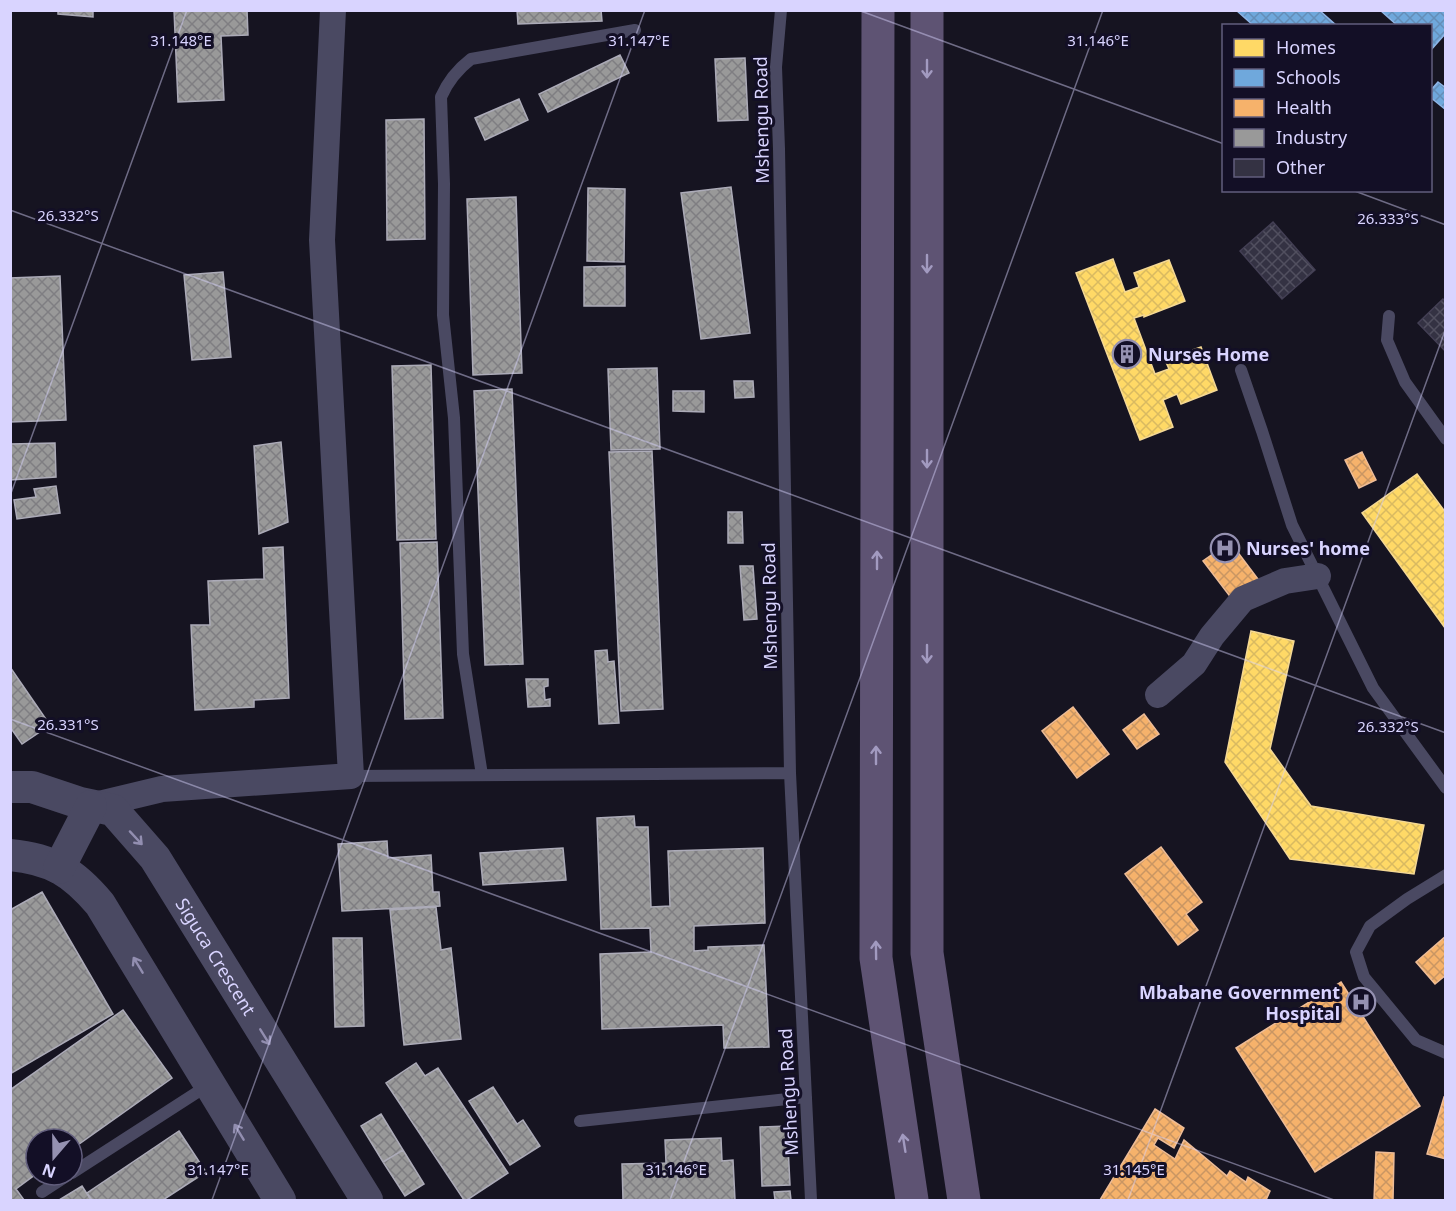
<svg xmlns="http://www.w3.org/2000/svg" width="1456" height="1211" font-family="'Noto Sans',sans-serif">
<defs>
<pattern id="homes-cross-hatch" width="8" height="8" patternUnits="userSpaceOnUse" patternTransform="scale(1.5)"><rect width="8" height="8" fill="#ffd966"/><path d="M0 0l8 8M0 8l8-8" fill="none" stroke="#d9ba61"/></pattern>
<pattern id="schools-cross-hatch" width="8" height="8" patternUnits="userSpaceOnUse" patternTransform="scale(1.5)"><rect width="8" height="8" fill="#6fa8dc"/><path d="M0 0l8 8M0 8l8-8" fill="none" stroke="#648eb8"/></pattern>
<pattern id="health-cross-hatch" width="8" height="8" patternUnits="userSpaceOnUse" patternTransform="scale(1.5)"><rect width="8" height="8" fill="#f6b26b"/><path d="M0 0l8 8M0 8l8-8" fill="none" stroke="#c99663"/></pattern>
<pattern id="industry-cross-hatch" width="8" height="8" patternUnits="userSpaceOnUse" patternTransform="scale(1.5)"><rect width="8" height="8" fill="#999"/><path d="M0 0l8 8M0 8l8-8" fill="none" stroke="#7f7e82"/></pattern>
<pattern id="building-cross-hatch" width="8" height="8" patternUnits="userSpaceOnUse" patternTransform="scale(1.5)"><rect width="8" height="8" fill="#343243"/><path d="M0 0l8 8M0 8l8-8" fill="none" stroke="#514f5f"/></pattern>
</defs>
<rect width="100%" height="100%" fill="#161421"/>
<!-- homes -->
<path fill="url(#homes-cross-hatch)" stroke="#f4d894" stroke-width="1.5" d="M1113 259 1125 292 1139 287 1134 273 1169 260 1185 301 1144 317V315L1134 318 1155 374 1169 369 1165 360 1201 347 1217 390 1181 404 1177 394 1163 400 1173 427 1140 440 1076 273Z
M1417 474 1446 513 1445 628 1362 513Z
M1251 631 1294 641 1270 749 1311 806 1424 825 1414 874 1290 859 1225 762Z"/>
<!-- schools -->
<path fill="url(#schools-cross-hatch)" stroke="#8fb5e6" stroke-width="1.5" d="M1236 10H1319L1337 26H1254Z
M1380 10H1446V33L1430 51V26H1398Z
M1438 82 1446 88V110L1430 97V91Z"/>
<!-- health -->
<path fill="url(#health-cross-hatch)" stroke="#edbc97" stroke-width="1.5" d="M1362 452 1376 480 1359 488 1345 460Z
M1230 542 1258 579 1232 599 1203 561Z
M1073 707 1109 754 1077 778 1042 731Z
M1144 714 1159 734 1137 749 1123 730Z
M1161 847 1202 902 1186 914 1198 930 1178 945 1125 874Z
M1446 936V975L1435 984 1416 962Z
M1341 982 1420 1106 1315 1172 1236 1048Z
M1444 1097 1446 1098V1159L1427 1154Z
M1155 1109 1184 1128 1174 1148 1158 1138 1154 1145 1175 1159 1184 1140 1227 1176 1230 1171 1246 1182 1248 1177 1270 1191 1266 1200H1100Z
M1376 1152 1394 1153 1393 1200H1374Z"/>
<!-- industry -->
<path fill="url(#industry-cross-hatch)" stroke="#acabb8" stroke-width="1.5" d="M58 10H93V17L58 14Z
M174 10H247L248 35 221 36 224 100 178 102Z
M517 10H601L602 21 518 24Z
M620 55 629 73 548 112 539 94Z
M745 58 748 120 718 121 715 59Z
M519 99 528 120 485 140 475 118Z
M424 119 425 239 387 240 386 120Z
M731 187 750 333 701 339 681 193Z
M588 188 625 189 624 262 587 261Z
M516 197 522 373 473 375 467 199Z
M625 266V306H584V267Z
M223 272 231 357 192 360 184 275Z
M60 276 66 420 10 422V278Z
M431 365 436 539 397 540 392 366Z
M657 368 660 449 611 450 608 369Z
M734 381H753L754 397 735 398Z
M512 389 523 664 485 665 474 391Z
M673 391H704V412L673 411Z
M281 442 288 522 259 534 254 446Z
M55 443 56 477 10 480V444Z
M652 451 663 709 621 711 609 452Z
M56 486 60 513 17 519 14 500 36 497 34 489Z
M728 512H742L743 543H728Z
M437 542 443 718 405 719 400 543Z
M283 547 289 698 254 700V707L195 710 191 625H210L208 581 264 579 263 548Z
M740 566H753L757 619 744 620Z
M607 650 608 662 614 661 619 723 599 724 595 651Z
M10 667 50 725 22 744 10 727Z
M526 679H548V686L544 687 545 700 550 699V706L528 707Z
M634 816 635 827H648L651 907 670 906 668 851 763 848 765 923 694 926V951L708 950V947L764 945 769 1047 724 1048 723 1025 602 1029 600 954 651 952 650 928 601 929 597 818Z
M387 841 388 858 431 855 433 892H439L440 906 342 911 338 844Z
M563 848 566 880 483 885 480 853Z
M42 892 113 1014 10 1074V910Z
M436 907 441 950 451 948 461 1039 404 1045 390 910Z
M333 938H362L364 1026 335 1027Z
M123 1010 172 1078 72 1149V1139H36V1174L16 1189 24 1200H10V1090Z
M416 1063 425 1076 438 1068 508 1173 467 1200H464L386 1083Z
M493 1087 517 1124 523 1120 540 1146 510 1165 469 1101Z
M381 1114 403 1150 383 1162 361 1126Z
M787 1126 790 1185 762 1186 760 1127Z
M179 1131 206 1172 163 1200H92L87 1193Z
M721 1138 722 1161 733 1160 735 1200H623L622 1164 666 1163 665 1140Z
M403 1150 424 1184 405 1196 383 1162Z
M82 1186 91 1200H59Z
M790 1191 791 1200H775L774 1192Z"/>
<!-- building -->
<path fill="url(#building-cross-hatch)" stroke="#433f54" stroke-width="1.5" d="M1273 222 1315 270 1282 299 1240 251Z
M1443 299 1446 301V352L1418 323Z"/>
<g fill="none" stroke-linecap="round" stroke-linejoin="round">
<!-- service -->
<path stroke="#4a4962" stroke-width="12" d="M781 10 776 67 779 149 790 773 811 1200
M1389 316 1387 340 1405 382 1446 439
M1241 370 1262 431 1292 525 1373 688 1446 788
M482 775 463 654 454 418 443 315 444 184 441 97C448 81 458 69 471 59L635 30
M351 776 790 773
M1446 875 1407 899 1370 926 1356 952 1364 977 1416 1040 1446 1053
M580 1121 806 1097
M72 1173 210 1084
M42 1192 68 1175"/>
<!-- minor -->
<path stroke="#4a4962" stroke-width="26" d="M1158 695 1194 664 1212 636 1243 599 1285 581 1318 576
M91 806 162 789 351 776 322 240 333 10"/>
<!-- tertiary -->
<g stroke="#4a4962" stroke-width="32">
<path id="s1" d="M10 787H32L80 803 113 810 155 858 367 1200"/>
<path d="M10 855C52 859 73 872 100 904L280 1200"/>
<path d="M59 868 91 806"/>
</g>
<!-- primary -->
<path stroke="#5e5373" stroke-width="33" d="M878 10 876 958 912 1200
M927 10V953L964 1200"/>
</g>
<!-- one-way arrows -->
<defs><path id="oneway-shaft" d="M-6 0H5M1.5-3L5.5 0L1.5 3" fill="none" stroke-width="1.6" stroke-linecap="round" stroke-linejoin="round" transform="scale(1.5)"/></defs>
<g stroke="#a29ac0">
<use href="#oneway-shaft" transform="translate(927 69) rotate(90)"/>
<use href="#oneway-shaft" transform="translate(927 264) rotate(90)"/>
<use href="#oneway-shaft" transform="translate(927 459) rotate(90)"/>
<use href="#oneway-shaft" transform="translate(877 560) rotate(-90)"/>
<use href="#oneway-shaft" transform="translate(927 654) rotate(90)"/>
<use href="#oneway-shaft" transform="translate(876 755) rotate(-90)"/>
<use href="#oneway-shaft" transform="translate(876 950) rotate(-91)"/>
<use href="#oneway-shaft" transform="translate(904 1143) rotate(-99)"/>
</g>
<g stroke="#928eb0">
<use href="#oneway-shaft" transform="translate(136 838) rotate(47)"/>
<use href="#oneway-shaft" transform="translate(138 965) rotate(-121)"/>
<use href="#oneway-shaft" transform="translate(265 1037) rotate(58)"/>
<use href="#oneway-shaft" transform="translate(239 1132) rotate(-121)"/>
</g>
<!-- ticks -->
<path fill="none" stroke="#d9d4ff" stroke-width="1.5" stroke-opacity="0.45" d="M858 10 1224 144M1352 190 1446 225M10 210 1446 733M10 496 187 10M10 719 1334 1200M212 1200 645 10M670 1200 1103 10M1128 1200 1446 328"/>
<!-- icons -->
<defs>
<g id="building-ring" transform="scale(1.5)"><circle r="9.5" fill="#130f26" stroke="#9591b1" stroke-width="1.5"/><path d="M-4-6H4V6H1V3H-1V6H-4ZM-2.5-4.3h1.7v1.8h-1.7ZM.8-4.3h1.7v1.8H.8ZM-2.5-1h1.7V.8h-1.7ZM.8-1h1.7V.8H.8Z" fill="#9591b1"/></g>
<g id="hospital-ring" transform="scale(1.5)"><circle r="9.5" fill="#130f26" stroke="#9591b1" stroke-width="1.5"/><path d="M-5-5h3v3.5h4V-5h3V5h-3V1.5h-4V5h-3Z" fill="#9591b1"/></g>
</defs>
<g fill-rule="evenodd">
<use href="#building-ring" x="1127" y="354"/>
<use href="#hospital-ring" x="1225" y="548"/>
<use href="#hospital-ring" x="1361" y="1002"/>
</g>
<g text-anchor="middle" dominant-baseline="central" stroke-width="6" stroke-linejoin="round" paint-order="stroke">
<!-- street labels -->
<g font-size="18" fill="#d9d4ff" stroke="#130f26">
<text transform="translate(761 120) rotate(-91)">Mshengu Road</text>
<text transform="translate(769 606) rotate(-91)">Mshengu Road</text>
<text stroke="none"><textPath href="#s1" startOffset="286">Siguca Crescent</textPath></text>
<text transform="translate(788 1092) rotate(-93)">Mshengu Road</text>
</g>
<!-- poi labels -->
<g font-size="18" font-weight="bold" fill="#d9d4ff" stroke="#130f26" text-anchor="start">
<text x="1148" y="354">Nurses Home</text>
<text x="1246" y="548">Nurses' home</text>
<text x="1340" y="992" text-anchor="end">Mbabane Government<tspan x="1340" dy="21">Hospital</tspan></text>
</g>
</g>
<g font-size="15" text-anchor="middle" fill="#d9d4ff" stroke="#130f26" stroke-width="6" stroke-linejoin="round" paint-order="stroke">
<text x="181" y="46">31.148°E</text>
<text x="639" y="46">31.147°E</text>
<text x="1098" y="46">31.146°E</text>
<text x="68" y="221">26.332°S</text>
<text x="1388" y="224">26.333°S</text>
<text x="68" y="730">26.331°S</text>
<text x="1388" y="732">26.332°S</text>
<text x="218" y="1175">31.147°E</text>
<text x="676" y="1175">31.146°E</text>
<text x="1134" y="1175">31.145°E</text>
</g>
<!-- border -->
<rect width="1456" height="1211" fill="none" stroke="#d9d4ff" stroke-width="24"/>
<!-- legend -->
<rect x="1222" y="24" width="210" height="168" fill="#130f26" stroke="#625e7d" stroke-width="1.5"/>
<rect x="1234" y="39" width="30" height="18" fill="#ffd966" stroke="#625e7d" stroke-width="1.5"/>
<text x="1276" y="54" font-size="18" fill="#d9d4ff">Homes</text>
<rect x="1234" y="69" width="30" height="18" fill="#6fa8dc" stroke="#625e7d" stroke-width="1.5"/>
<text x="1276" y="84" font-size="18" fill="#d9d4ff">Schools</text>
<rect x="1234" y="99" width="30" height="18" fill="#f6b26b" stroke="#625e7d" stroke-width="1.5"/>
<text x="1276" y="114" font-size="18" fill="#d9d4ff">Health</text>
<rect x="1234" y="129" width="30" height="18" fill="#999999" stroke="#625e7d" stroke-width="1.5"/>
<text x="1276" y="144" font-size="18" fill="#d9d4ff">Industry</text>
<rect x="1234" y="159" width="30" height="18" fill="#343243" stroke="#625e7d" stroke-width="1.5"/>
<text x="1276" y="174" font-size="18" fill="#d9d4ff">Other</text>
<!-- north arrow -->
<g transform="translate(54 1157) rotate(200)"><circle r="28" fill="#130f26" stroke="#625e7d" stroke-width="1.5"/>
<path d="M0-4.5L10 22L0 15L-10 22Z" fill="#9591b1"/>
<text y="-9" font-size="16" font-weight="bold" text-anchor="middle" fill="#d9d4ff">N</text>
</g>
</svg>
